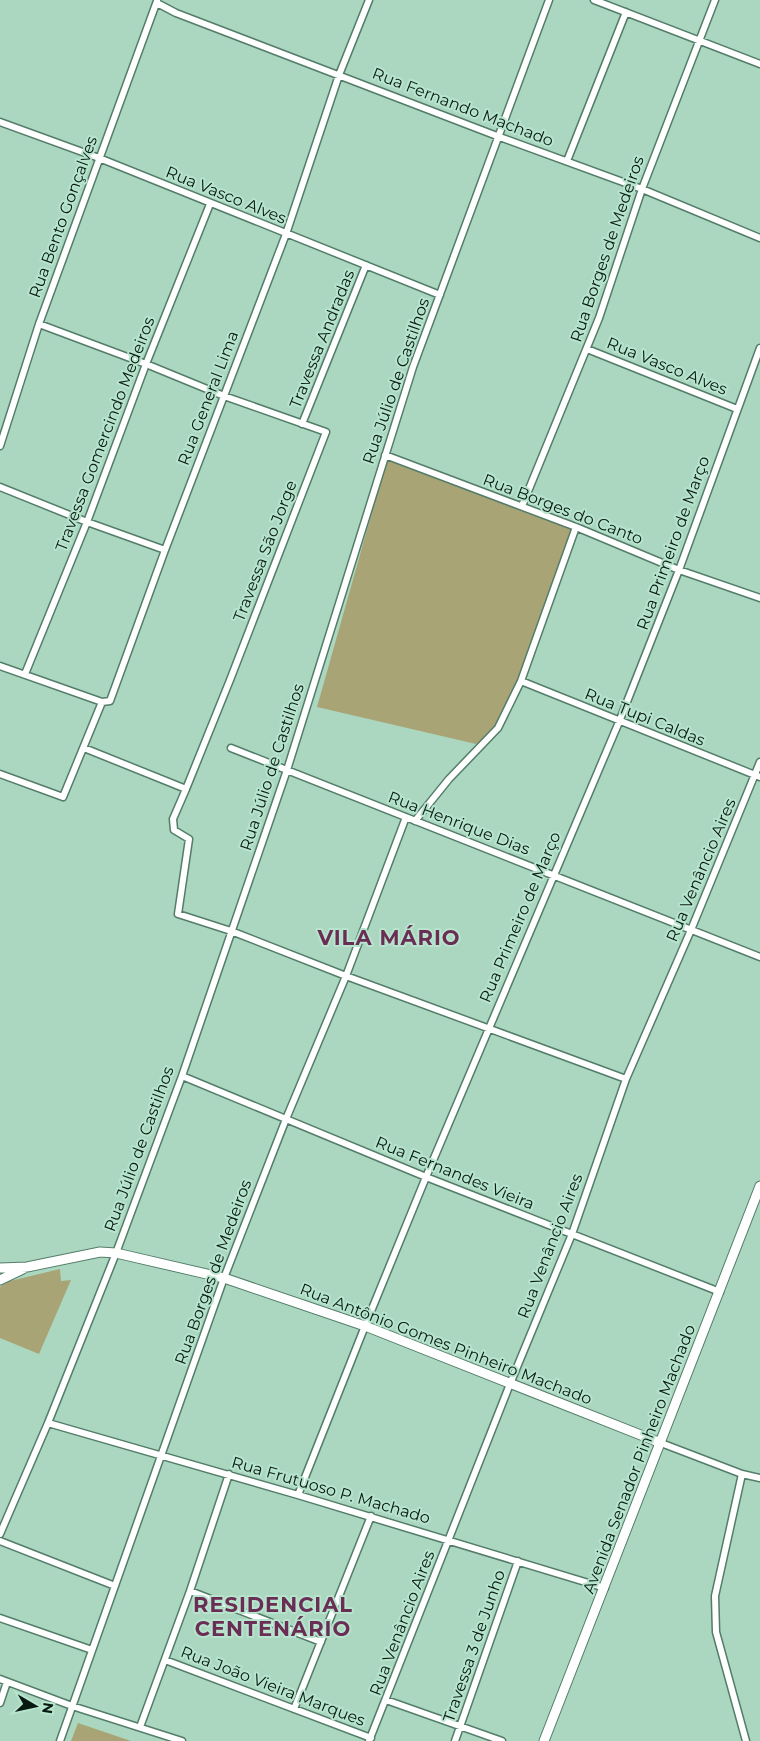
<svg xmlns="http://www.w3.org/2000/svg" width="760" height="1741" font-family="Montserrat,sans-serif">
<rect width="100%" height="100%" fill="#abd7c0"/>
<!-- green -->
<path fill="#a9a475" d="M387 459 574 528 519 682 496 728 476 744 317 707Z
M60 1269 61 1281 71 1280 39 1354 0 1338V1287L6 1282Z
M78 1723 131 1741H71Z"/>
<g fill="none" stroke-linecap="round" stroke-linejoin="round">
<!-- street casing -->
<g stroke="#537d69" stroke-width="9">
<path id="street" d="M594 0 760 64
M157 3 176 13 497 136 642 189 760 238
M0 122 99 158 440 295
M567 161 626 12
M39 324 146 364 224 396 326 432 230 680 186 789 173 819 174 830 189 839 178 914 231 931 346 976 626 1079
M587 349 737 409
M302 424 366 265
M0 446 39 324 157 1
M385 455 576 527 679 570 760 598
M0 487 87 522 165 550
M522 506 599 318 642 189 715 0
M0 666 102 702
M25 674 87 522 146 364 210 204
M521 681 760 777
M102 702 110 701 165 550 286 234 339 75 369 0
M84 748 186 789
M231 748 760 957
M0 774 63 797 102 702
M415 821 449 779 498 728 521 681 576 527
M182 1076 426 1177 720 1292
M48 1423 298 1495 605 1588
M661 1443 742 1474 760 1478
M742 1474 715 1596 716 1632 746 1741
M298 1495 365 1326 426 1177 619 722 679 570 760 348
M0 1534 48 1423 116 1253 182 1076 287 770 413 367 549 0
M0 1541 115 1586
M190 1591 321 1642
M0 1618 92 1650
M165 1660 371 1738
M0 1679 72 1706 182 1741
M386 1700 502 1741
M0 1703 7 1682
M294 1709 371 1516
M140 1727 190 1591 229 1474
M60 1741 224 1278 286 1119 346 976 406 817
M369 1741 510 1384 572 1234 626 1079 691 930 760 762
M455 1741 518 1561"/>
</g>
<!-- secondary casing -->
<g stroke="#537d69" stroke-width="11">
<path id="secondary" d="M0 1268 27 1267 100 1252 116 1253 224 1278 365 1326 661 1443
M0 1280 23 1269
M544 1741 760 1186"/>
</g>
<!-- street -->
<use href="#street" stroke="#fff" stroke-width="6"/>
<!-- secondary -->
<use href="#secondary" stroke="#fff" stroke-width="9"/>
</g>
<g text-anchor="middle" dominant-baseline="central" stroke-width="4" stroke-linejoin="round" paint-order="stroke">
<!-- street labels -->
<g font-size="16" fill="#081911" stroke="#b7e4cd">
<text transform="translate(463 107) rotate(21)">Rua Fernando Machado</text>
<text transform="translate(226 195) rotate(22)">Rua Vasco Alves</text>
<text transform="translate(63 217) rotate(-70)">Rua Bento Gonçalves</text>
<text transform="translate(607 249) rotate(-71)">Rua Borges de Medeiros</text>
<text transform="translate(322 339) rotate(-68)">Travessa Andradas</text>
<text transform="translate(667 366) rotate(22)">Rua Vasco Alves</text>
<text transform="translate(396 381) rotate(-71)">Rua Júlio de Castilhos</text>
<text transform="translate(208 398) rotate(-69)">Rua General Lima</text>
<text transform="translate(105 434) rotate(-69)">Travessa Gomercindo Medeiros</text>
<text transform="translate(563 509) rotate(21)">Rua Borges do Canto</text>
<text transform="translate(673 543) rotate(-70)">Rua Primeiro de Março</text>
<text transform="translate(265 551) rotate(-69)">Travessa São Jorge</text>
<text transform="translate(645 717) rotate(22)">Rua Tupi Caldas</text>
<text transform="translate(272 767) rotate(-72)">Rua Júlio de Castilhos</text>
<text transform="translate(459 823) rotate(21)">Rua Henrique Dias</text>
<text transform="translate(701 870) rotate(-67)">Rua Venâncio Aires</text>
<text transform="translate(520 917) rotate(-67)">Rua Primeiro de Março</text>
<text transform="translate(139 1149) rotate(-70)">Rua Júlio de Castilhos</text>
<text transform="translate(455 1173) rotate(22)">Rua Fernandes Vieira</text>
<text transform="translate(550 1246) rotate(-69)">Rua Venâncio Aires</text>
<text transform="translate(213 1272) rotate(-70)">Rua Borges de Medeiros</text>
<text transform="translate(446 1344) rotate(21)">Rua Antônio Gomes Pinheiro Machado</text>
<text transform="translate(639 1459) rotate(-69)">Avenida Senador Pinheiro Machado</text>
<text transform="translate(331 1490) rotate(16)">Rua Frutuoso P. Machado</text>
<text transform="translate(402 1623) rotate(-69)">Rua Venâncio Aires</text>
<text transform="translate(474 1646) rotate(-71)">Travessa 3 de Junho</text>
<text transform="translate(273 1686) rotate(21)">Rua João Vieira Marques</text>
</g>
<!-- district labels -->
<g font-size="21" font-weight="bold" letter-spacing="1" fill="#6a2e55" stroke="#b7e4cd">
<text x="389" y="937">VILA MÁRIO</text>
<text x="273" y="1604">RESIDENCIAL<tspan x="273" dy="24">CENTENÁRIO</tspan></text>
</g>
</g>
<!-- north arrow -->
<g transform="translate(35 1706) rotate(99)" stroke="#b7e4cd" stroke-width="4" paint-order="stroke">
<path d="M0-4L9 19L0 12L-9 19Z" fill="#081911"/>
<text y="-8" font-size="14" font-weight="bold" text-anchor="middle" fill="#081911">N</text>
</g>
</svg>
